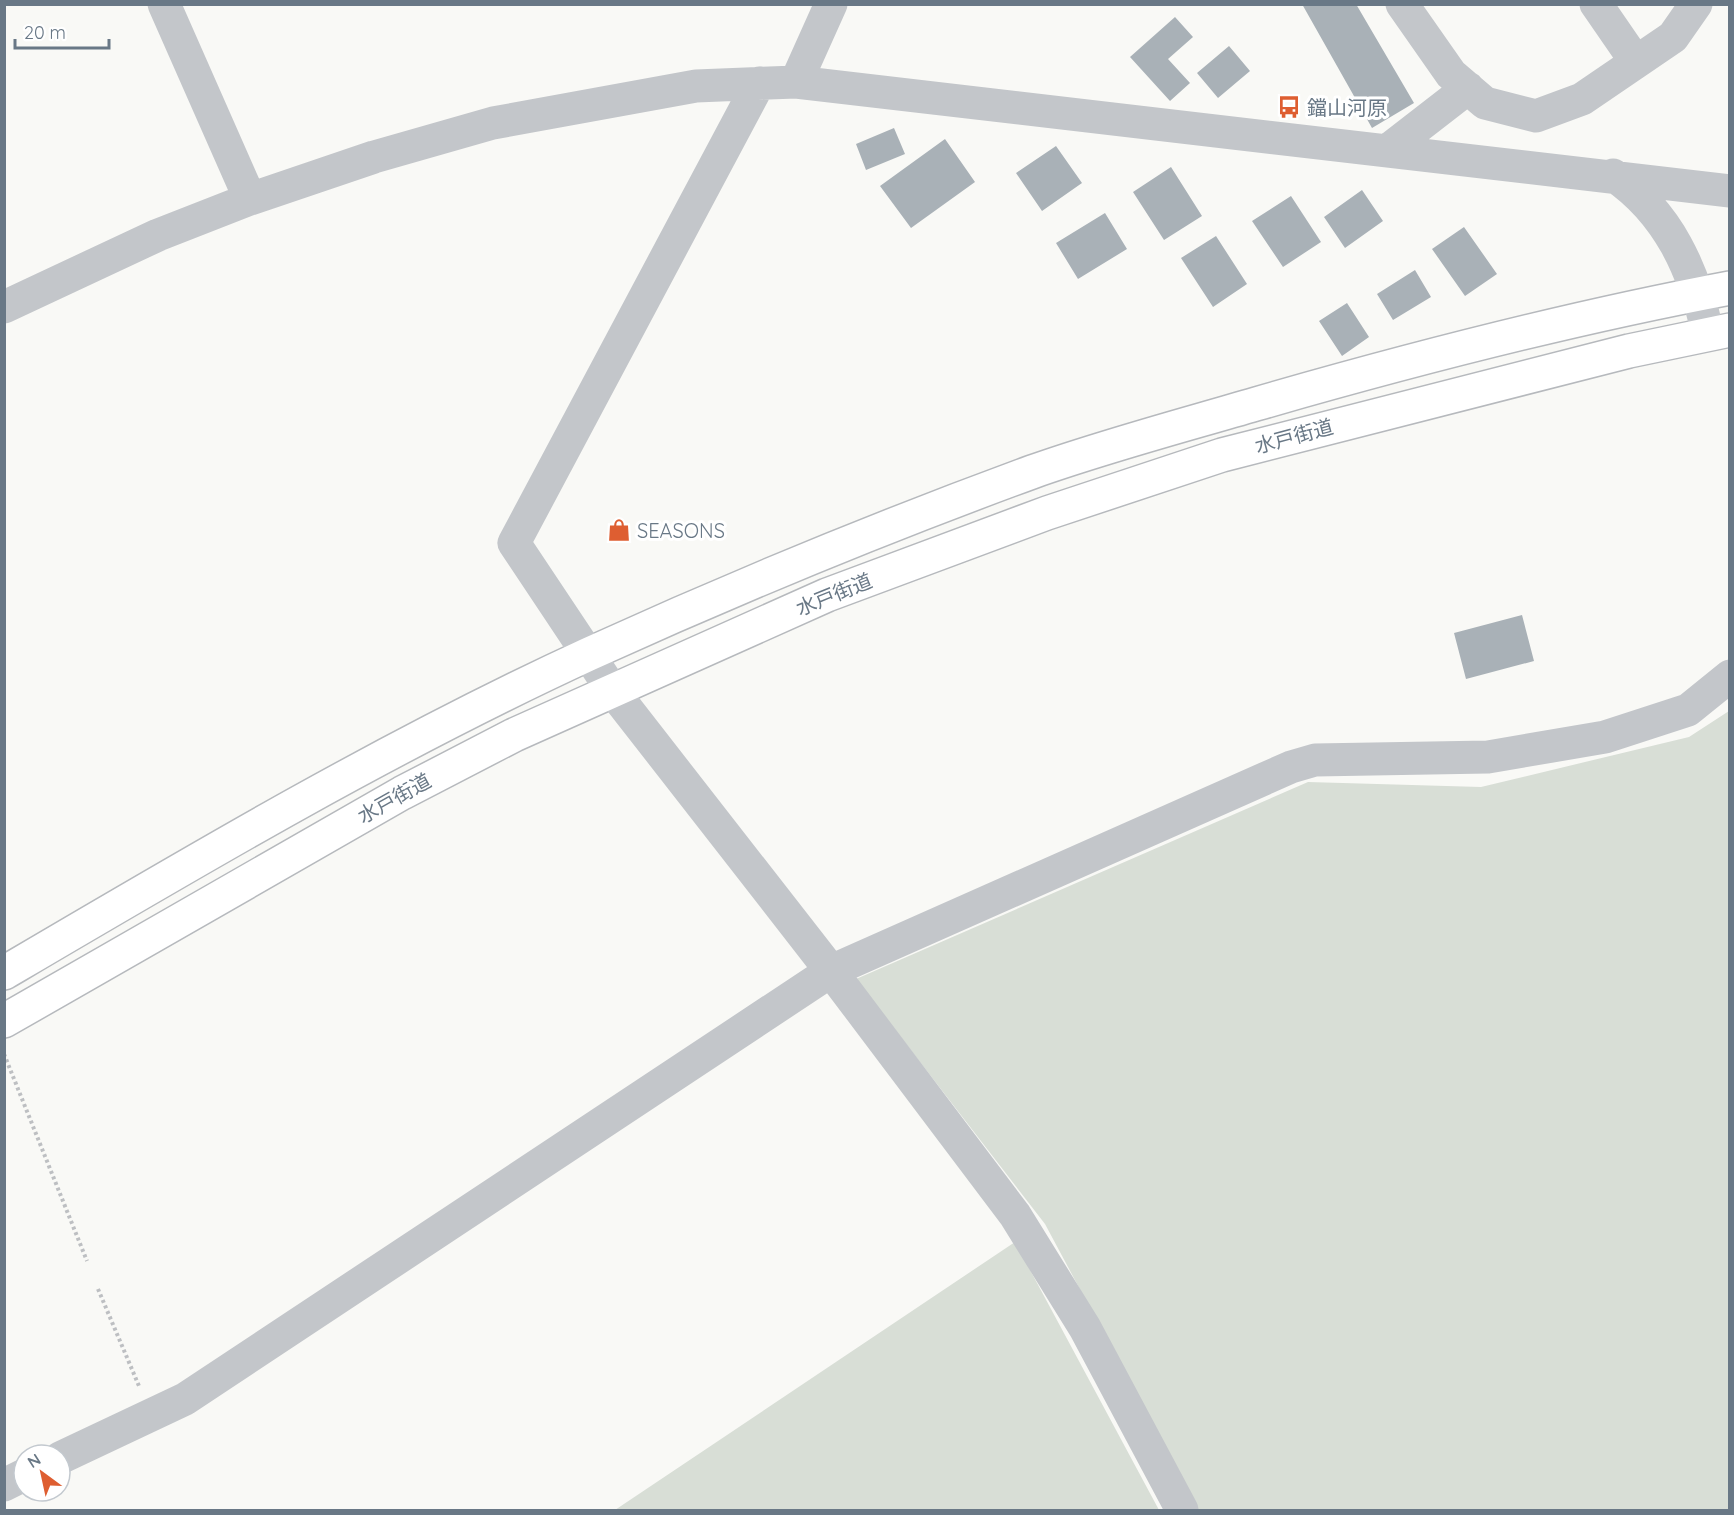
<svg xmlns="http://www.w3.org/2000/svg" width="1734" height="1515" font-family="Quicksand,'Noto Sans JP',sans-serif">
<rect width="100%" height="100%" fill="#f9f9f6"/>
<!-- green -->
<path fill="#d8ded6" d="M1729 711V1510H1198L1045 1224 856 979 1308 782 1481 787 1689 737Z
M1015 1242 1159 1510H615Z"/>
<!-- building -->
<path fill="#a9b1b7" d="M1302 4H1356L1414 103 1372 128Z
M1175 17 1193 37 1168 59 1190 83 1170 101 1130 57Z
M1229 46 1250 71 1218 98 1197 73Z
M894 128 905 154 866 170 856 144Z
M945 139 975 182 911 228 880 186Z
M1056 146 1082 183 1042 211 1016 173Z
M1171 167 1202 216 1164 240 1133 192Z
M1362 190 1383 221 1345 248 1324 217Z
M1291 196 1321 242 1283 267 1252 221Z
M1105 213 1127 249 1078 279 1056 243Z
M1464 227 1497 274 1465 296 1432 249Z
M1216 236 1247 284 1213 307 1181 258Z
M1415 270 1431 297 1393 320 1377 294Z
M1347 303 1369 337 1342 356 1319 321Z
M1522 615 1534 661 1466 679 1454 633Z"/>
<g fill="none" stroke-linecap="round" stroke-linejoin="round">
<!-- highway casing -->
<g stroke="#b6b9bd" stroke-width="36">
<path id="highway" d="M4 973C196 860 387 747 589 654 734 588 882 527 1032 472 1105 446 1181 426 1256 404 1412 359 1570 318 1730 288
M4 1021 402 793 514 735 827 595 1047 513 1222 455 1629 351 1730 330"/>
</g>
<!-- path -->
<path stroke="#bdbfc2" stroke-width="4" stroke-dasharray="3 3" stroke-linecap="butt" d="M4 1054 87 1261
M98 1289 139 1386"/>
<!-- minor -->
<path stroke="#c3c6ca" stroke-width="33" d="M164 4 250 199
M1402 4 1451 74 1485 103 1536 116 1582 99 1673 37 1696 4
M1596 4 1636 62
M796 82 831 4
M759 83 514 543 612 690 831 971 1015 1215 1085 1328 1182 1510
M1388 150 1468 88
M1613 175C1669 213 1694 271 1708 334
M4 307 158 235 250 199 374 157 493 123 696 86 796 82 1730 191
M60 1458 185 1399 831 971 1291 767 1315 760 1488 757 1605 737 1688 710 1730 676
M4 1485 24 1475"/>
<!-- highway -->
<use href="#highway" stroke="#fff" stroke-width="33"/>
</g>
<!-- icons -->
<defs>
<g id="bus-bare" transform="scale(1.8)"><path d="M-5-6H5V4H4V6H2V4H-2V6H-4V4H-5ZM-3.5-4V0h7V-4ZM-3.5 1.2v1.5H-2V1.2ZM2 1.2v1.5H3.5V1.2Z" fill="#de5e31" stroke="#fff" stroke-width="2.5" paint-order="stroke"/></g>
<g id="shop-bare" transform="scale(1.8)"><path d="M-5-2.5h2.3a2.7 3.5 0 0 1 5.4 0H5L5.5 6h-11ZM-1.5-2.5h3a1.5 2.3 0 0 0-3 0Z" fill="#de5e31" stroke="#fff" stroke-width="2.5" paint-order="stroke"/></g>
</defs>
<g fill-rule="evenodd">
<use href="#bus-bare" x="1289" y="107"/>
<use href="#shop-bare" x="619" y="530"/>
</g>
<g text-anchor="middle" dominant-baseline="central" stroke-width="6" stroke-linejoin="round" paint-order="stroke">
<!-- poi labels -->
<g font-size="20" fill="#697886" stroke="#fff" text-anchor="start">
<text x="1307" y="107">鐺山河原</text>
<text x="637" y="530">SEASONS</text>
</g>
<!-- street labels -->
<g font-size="20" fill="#697886" stroke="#fff">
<text transform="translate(1294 436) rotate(-15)">水戸街道</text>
<text transform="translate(834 594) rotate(-22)">水戸街道</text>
<text transform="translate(394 798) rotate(-29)">水戸街道</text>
</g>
</g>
<!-- border -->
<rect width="1734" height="1515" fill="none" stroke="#697886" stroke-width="12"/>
<!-- north arrow -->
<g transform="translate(42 1473) rotate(327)"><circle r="28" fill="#ffffff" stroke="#c3c9cf" stroke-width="1.5"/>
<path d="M0-4.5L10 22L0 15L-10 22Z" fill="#de5e31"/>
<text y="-9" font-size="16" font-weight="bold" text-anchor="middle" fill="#697886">N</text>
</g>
<!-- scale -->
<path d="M15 39v9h94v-9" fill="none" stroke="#697886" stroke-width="3"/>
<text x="24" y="39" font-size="18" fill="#697886" stroke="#ffffff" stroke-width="4.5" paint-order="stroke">20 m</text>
</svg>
